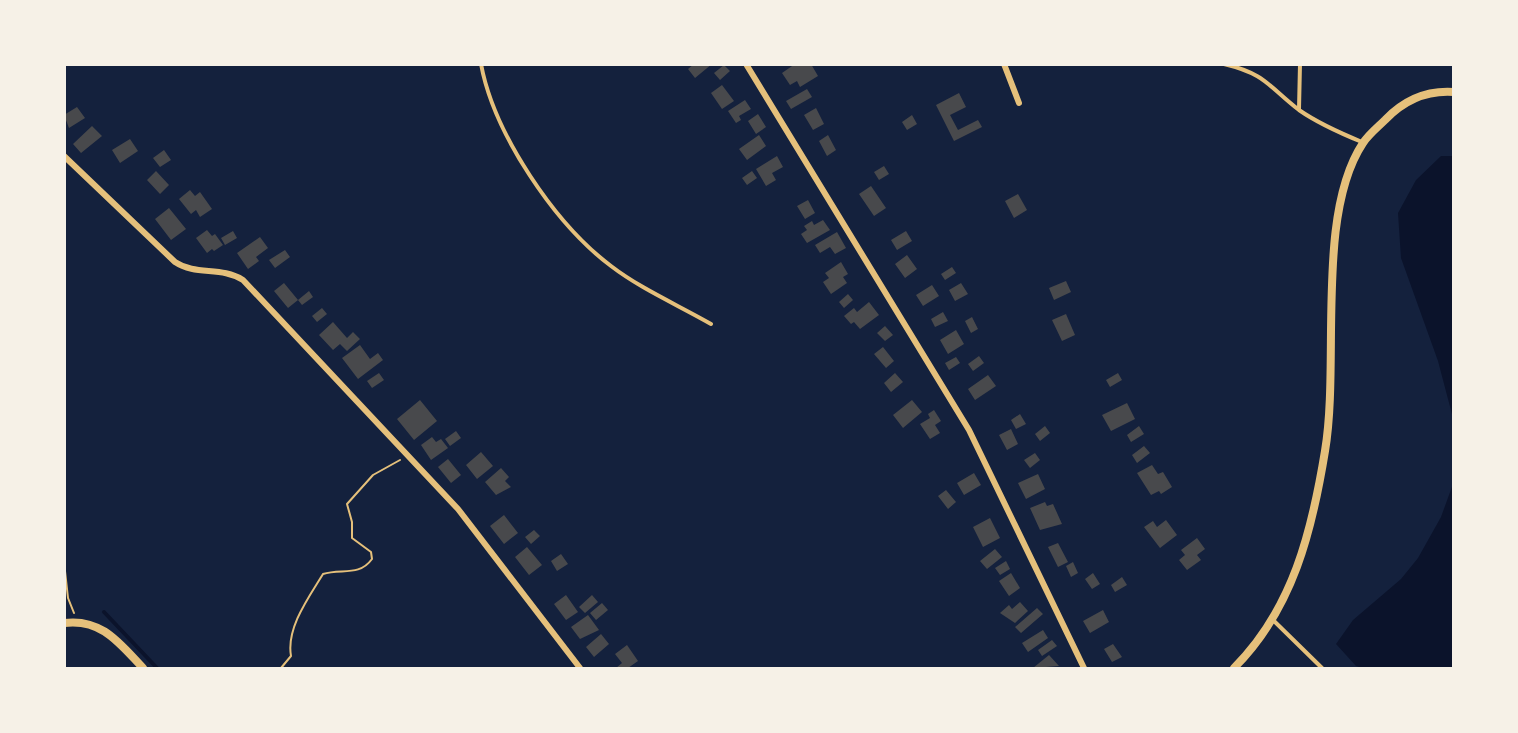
<svg xmlns="http://www.w3.org/2000/svg" width="1518" height="733" font-family="Commissioner,sans-serif">
<rect width="100%" height="100%" fill="#14213d"/>
<!-- water -->
<path fill="#0b132b" d="M1441 156H1454L1453 418 1438 361 1401 258 1398 213 1416 180Z
M1453 484V668H1363L1356 666 1336 644 1353 620 1401 579 1418 558 1441 517Z"/>
<g fill="none" stroke-linecap="round" stroke-linejoin="round">
<!-- stream -->
<path stroke="#0b132b" stroke-width="4" d="M104 612 157 668"/>
</g>
<!-- building -->
<path fill="#48494c" d="M694 64H712L695 78 688 69Z
M795 64H811L818 76 800 87 797 81 790 85 782 73Z
M724 65 730 71 720 80 714 73Z
M722 85 734 101 722 109 711 93Z
M807 89 812 97 791 109 786 101Z
M959 93 966 107 950 115 958 130 978 120 982 127 954 141 936 105Z
M745 100 751 109 739 116 741 120 736 123 728 111Z
M77 107 85 118 69 128 64 115Z
M816 108 824 124 813 130 804 115Z
M758 114 766 127 756 134 748 121Z
M912 115 917 124 907 130 902 122Z
M92 126 102 136 81 153 73 144Z
M759 135 766 146 747 160 739 149Z
M828 135 836 150 827 156 819 141Z
M130 139 138 151 120 163 112 150Z
M164 150 171 160 160 167 153 158Z
M777 156 783 167 772 173 776 180 766 186 756 169Z
M884 166 889 174 879 180 874 172Z
M156 171 169 185 160 194 147 180Z
M752 171 757 178 747 185 742 178Z
M871 186 886 208 874 216 859 194Z
M190 190 195 196 200 192 212 209 200 217 196 210 191 214 179 199Z
M1018 194 1027 210 1014 218 1005 201Z
M808 200 815 213 805 219 797 206Z
M169 208 186 229 171 240 155 219Z
M823 220 830 230 807 243 801 234 807 230 804 226 812 221 814 225Z
M207 230 212 236 215 234 223 245 214 251 212 249 207 253 196 238Z
M233 231 237 238 225 245 221 238Z
M906 231 912 241 897 250 891 240Z
M837 232 846 248 835 254 830 247 820 253 815 245Z
M260 237 268 248 256 257 259 261 248 269 237 253Z
M285 250 290 257 275 268 269 260Z
M907 255 917 269 905 278 895 264Z
M841 262 848 274 843 277 847 283 831 294 823 282 829 278 825 273Z
M952 267 956 273 945 280 941 274Z
M1066 281 1071 292 1054 300 1049 288Z
M284 283 298 300 288 308 274 291Z
M961 283 968 294 955 301 949 290Z
M932 285 939 296 923 306 916 295Z
M309 291 313 297 302 305 298 300Z
M848 294 853 300 844 308 839 302Z
M869 302 879 315 860 329 854 322 851 324 844 316 854 308 857 312Z
M322 308 327 314 317 322 312 316Z
M943 312 948 321 935 327 931 319Z
M1066 314 1075 335 1062 341 1052 320Z
M972 317 978 329 971 333 965 321Z
M333 322 347 338 353 332 360 339 347 351 340 344 333 350 319 335Z
M885 326 893 335 885 341 877 333Z
M956 330 964 344 948 354 940 340Z
M360 345 370 359 378 353 383 360 358 379 342 358Z
M883 347 894 361 886 368 874 354Z
M979 356 984 363 973 371 968 364Z
M956 357 960 363 949 370 945 363Z
M379 373 384 380 372 388 367 381Z
M895 373 903 382 891 392 884 383Z
M1118 373 1122 380 1110 387 1106 380Z
M988 375 996 386 975 400 968 389Z
M420 400 437 421 414 440 397 419Z
M912 400 922 412 903 428 893 415Z
M1127 403 1135 419 1111 431 1102 415Z
M934 410 941 421 935 425 940 433 930 439 920 424 930 418 928 414Z
M1020 414 1026 424 1016 429 1011 420Z
M1045 426 1050 433 1040 441 1035 434Z
M1139 426 1144 434 1131 442 1127 435Z
M1011 429 1018 444 1007 450 999 435Z
M456 431 461 438 450 446 445 439Z
M432 437 436 442 441 439 448 448 431 460 421 445Z
M1144 446 1150 453 1137 463 1132 455Z
M481 452 493 466 477 479 466 465Z
M1035 453 1040 460 1030 468 1024 460Z
M448 459 461 475 451 483 438 467Z
M1152 465 1158 474 1163 472 1172 487 1161 494 1159 491 1151 495 1137 473Z
M501 468 509 477 505 481 511 487 496 495 485 482Z
M974 473 981 485 964 495 957 483Z
M1038 474 1045 489 1026 499 1018 483Z
M946 490 956 502 948 509 938 496Z
M1045 502 1047 506 1053 504 1062 524 1040 530 1030 508Z
M504 515 518 533 504 544 490 526Z
M990 518 1000 538 983 547 973 527Z
M1166 520 1177 535 1160 548 1144 527 1153 521 1157 527Z
M534 530 540 536 531 544 525 537Z
M1197 538 1205 549 1197 555 1201 560 1187 570 1179 560 1185 555 1181 550Z
M1058 543 1068 562 1058 567 1048 547Z
M527 547 542 565 529 575 515 557Z
M995 549 1002 557 987 569 980 561Z
M561 554 568 564 557 571 551 561Z
M1006 561 1010 569 1000 575 995 568Z
M1073 562 1078 573 1071 577 1066 566Z
M1011 573 1020 588 1009 596 999 581Z
M1093 573 1100 584 1092 589 1085 579Z
M1122 577 1127 585 1115 592 1111 585Z
M566 595 578 612 566 620 554 604Z
M592 595 598 602 585 613 579 607Z
M1020 602 1028 611 1015 623 1000 613 1009 605 1012 609Z
M602 603 608 610 596 620 590 613Z
M1037 608 1043 614 1021 633 1015 627Z
M1103 610 1109 622 1090 633 1083 621Z
M588 615 599 630 580 639 571 627Z
M1043 630 1048 638 1028 652 1022 643Z
M601 634 609 644 594 657 586 647Z
M1052 640 1057 646 1042 656 1038 650Z
M1113 644 1122 657 1112 662 1104 649Z
M627 645 638 661 628 668H616L622 663 615 654Z
M1049 655 1059 666 1033 668Z"/>
<g fill="none" stroke-linecap="round" stroke-linejoin="round">
<!-- path -->
<path stroke="#e5c07b" stroke-width="2" d="M64 562 68 598 74 613
M281 668 291 656C286 628 309 597 323 574 341 568 359 577 372 559L371 552 352 538V522L347 504 373 475 400 460"/>
<!-- service -->
<path stroke="#e5c07b" stroke-width="4" d="M481 64C494 134 555 224 611 266 641 289 678 305 711 324
M1224 64C1266 74 1268 86 1299 110 1319 124 1340 133 1362 142
M1299 109 1300 64
M1274 621 1322 668"/>
<!-- minor -->
<path stroke="#e5c07b" stroke-width="6" d="M746 64 969 430 1084 668
M1004 64 1019 103
M64 156 175 262C196 276 221 266 243 280L458 509 580 668"/>
<!-- tertiary -->
<path stroke="#e5c07b" stroke-width="8" d="M64 623C102 618 120 644 143 668
M1234 668C1293 609 1312 531 1325 451 1340 363 1315 215 1363 143 1369 134 1378 127 1385 120 1404 100 1426 90 1454 92"/>
</g>
<!-- border -->
<rect width="1518" height="733" fill="none" stroke="#f6f1e7" stroke-width="132"/>
</svg>
